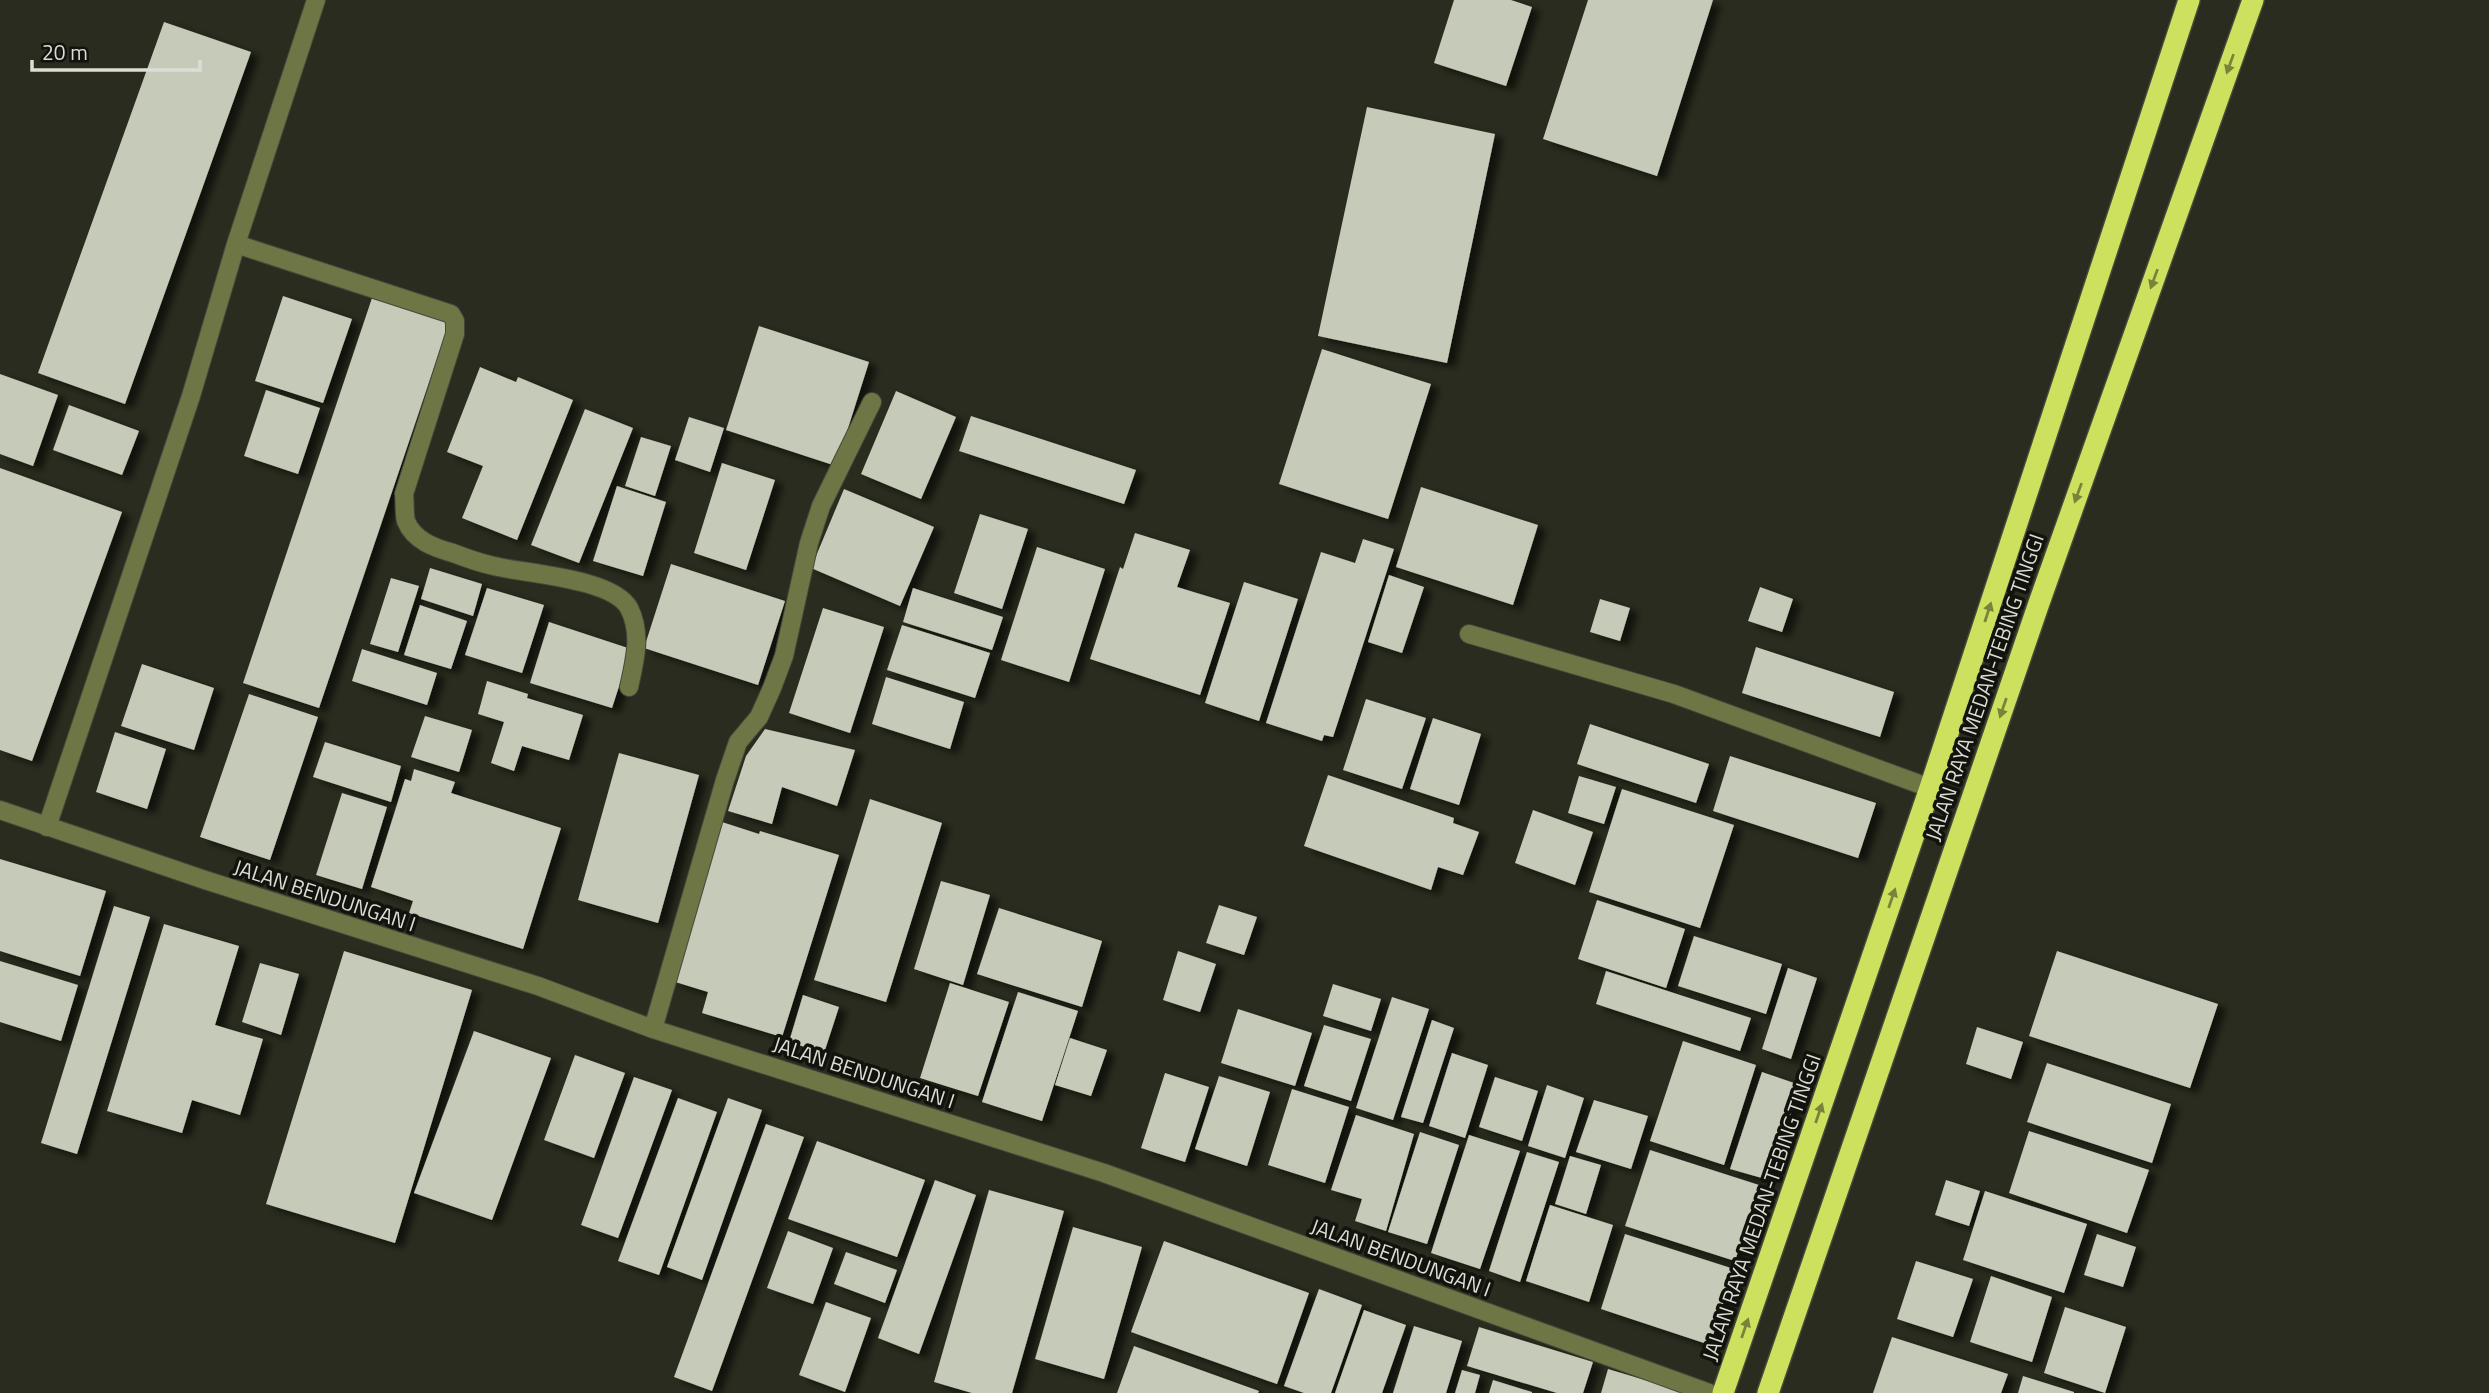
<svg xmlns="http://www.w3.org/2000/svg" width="2489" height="1393" font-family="'Titillium Web',sans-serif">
<defs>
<filter id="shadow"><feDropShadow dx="8" dy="4.5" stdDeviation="3.5" flood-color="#0009"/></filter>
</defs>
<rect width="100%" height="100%" fill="#292c1e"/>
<!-- building -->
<path fill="#c6cab8" filter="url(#shadow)" d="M1454 0H1511L1532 7 1506 86 1434 63Z
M1588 0H1713L1657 176 1543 139Z
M164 22 251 52 125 404 38 373Z
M1367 107 1495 134 1447 363 1318 336Z
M373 295 450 320 319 708 243 683Z
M283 296 352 319 323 403 255 381Z
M759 326 869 362 836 466 726 430Z
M1322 349 1431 384 1388 519 1279 484Z
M480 367 516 382 518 377 573 400 517 540 462 518 483 466 447 452Z
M0 374 58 395 33 466 0 454Z
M266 390 320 408 298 474 244 456Z
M896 391 956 417 921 499 861 474Z
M69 405 139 431 122 475 53 450Z
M585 409 633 428 579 563 531 545Z
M971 416 1136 470 1124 504 959 451Z
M689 417 724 428 710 472 675 460Z
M641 437 671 446 655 496 625 486Z
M722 463 775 480 746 570 694 553Z
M0 468 122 512 32 761 0 750Z
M617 486 666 502 643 576 593 561Z
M1421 487 1538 525 1513 605 1396 567Z
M844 489 934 527 900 606 811 568Z
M980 514 1028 529 1002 609 954 593Z
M1135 533 1190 550 1177 587 1230 603 1200 695 1090 659 1120 567 1123 569Z
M1363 539 1394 549 1333 737 1324 735 1322 741 1266 723 1321 552 1355 563Z
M1037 547 1105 569 1069 682 1001 660Z
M671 564 785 601 758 685 644 648Z
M430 568 482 584 473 616 421 599Z
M1389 575 1424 587 1402 653 1368 642Z
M391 578 419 586 398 652 370 644Z
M1244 582 1298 599 1259 721 1205 703Z
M1760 587 1793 599 1782 632 1748 621Z
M487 588 544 605 522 673 465 655Z
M913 588 1003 617 992 650 903 622Z
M1600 599 1630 608 1620 641 1590 632Z
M420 605 467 621 451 669 404 655Z
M823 608 884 627 850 733 789 713Z
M549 622 631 649 612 708 530 683Z
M902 625 990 653 975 698 887 670Z
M1756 647 1894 692 1880 737 1742 693Z
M362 649 437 673 427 705 352 681Z
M142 664 214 688 194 750 121 726Z
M886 677 964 702 950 749 872 724Z
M487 681 528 694 527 698 583 715 569 760 522 746 514 771 491 763 504 722 478 714Z
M249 694 318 717 270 860 200 837Z
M1366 699 1426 718 1402 789 1343 770Z
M425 716 472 730 459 772 411 757Z
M1433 718 1481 734 1459 805 1410 789Z
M1590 724 1709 764 1696 803 1577 764Z
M765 729 855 750 837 806 782 787 772 824 728 811 746 756Z
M115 732 166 749 147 809 96 792Z
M325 742 401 766 391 802 313 777Z
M619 753 699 775 658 923 578 900Z
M1730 756 1876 803 1858 858 1713 811Z
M414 769 455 782 451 793 561 828 523 949 409 913 413 901 371 887 405 779 411 781Z
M1328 775 1454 818 1453 823 1479 832 1463 875 1438 867 1431 890 1304 846Z
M1579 776 1616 787 1604 824 1568 813Z
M1622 789 1734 825 1700 928 1589 892Z
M342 793 387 807 362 889 316 875Z
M870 799 942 823 886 1002 814 980Z
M1533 810 1593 832 1575 885 1515 863Z
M722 822 759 834 760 831 839 855 782 1037 702 1013 708 992 672 981Z
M0 859 106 891 80 976 0 951Z
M941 881 990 895 963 985 914 969Z
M1597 900 1685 929 1666 988 1578 959Z
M1219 905 1257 917 1244 955 1206 943Z
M114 906 150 917 77 1154 41 1143Z
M999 908 1102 941 1082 1007 977 974Z
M164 924 239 946 215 1025 263 1039 240 1115 192 1100 182 1133 107 1111Z
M1694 936 1782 964 1766 1014 1678 986Z
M344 951 472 990 395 1243 266 1204Z
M1178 951 1216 964 1200 1012 1163 1000Z
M2057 951 2218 1004 2190 1088 2029 1036Z
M0 961 78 985 61 1041 0 1022Z
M260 963 299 974 281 1035 242 1022Z
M1788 968 1817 978 1791 1059 1762 1049Z
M1606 971 1751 1018 1740 1051 1596 1004Z
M950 983 1009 1002 978 1096 920 1078Z
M1333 984 1381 999 1371 1031 1323 1016Z
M1018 992 1078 1011 1042 1121 982 1102Z
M803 995 839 1007 824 1053 789 1042Z
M1392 997 1429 1009 1393 1120 1356 1108Z
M1238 1009 1312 1033 1295 1086 1221 1063Z
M1432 1020 1454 1028 1423 1123 1401 1117Z
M1324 1025 1371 1039 1351 1101 1304 1086Z
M1977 1027 2023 1042 2011 1079 1966 1064Z
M474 1031 551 1058 492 1220 414 1193Z
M1070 1038 1107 1050 1091 1096 1055 1085Z
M1683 1041 1756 1065 1724 1165 1650 1141Z
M1452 1053 1488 1065 1465 1138 1429 1126Z
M575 1055 625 1073 594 1158 544 1140Z
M2047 1063 2171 1104 2152 1163 2027 1122Z
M1762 1072 1800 1085 1769 1180 1730 1169Z
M1165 1073 1209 1087 1185 1162 1141 1148Z
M1219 1076 1270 1092 1247 1166 1195 1149Z
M634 1077 672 1090 618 1238 581 1225Z
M1495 1077 1538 1091 1522 1141 1479 1127Z
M1547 1085 1584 1098 1565 1158 1528 1146Z
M1292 1089 1349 1107 1325 1183 1268 1165Z
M678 1098 717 1112 659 1275 618 1261Z
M728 1098 762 1110 702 1280 667 1267Z
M1594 1100 1648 1116 1631 1169 1576 1152Z
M1356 1115 1414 1134 1386 1231 1355 1221 1362 1199 1331 1190Z
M766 1124 804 1137 712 1391 674 1377Z
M2029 1131 2149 1170 2127 1233 2009 1193Z
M1420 1132 1459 1145 1427 1244 1388 1232Z
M1469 1135 1520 1151 1480 1269 1431 1253Z
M817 1141 925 1180 897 1257 788 1219Z
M1650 1150 1759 1185 1735 1261 1625 1226Z
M1527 1152 1559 1162 1520 1282 1489 1271Z
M1570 1156 1601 1165 1586 1214 1555 1204Z
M935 1180 976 1195 919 1354 878 1338Z
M1946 1180 1980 1191 1969 1226 1935 1215Z
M989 1190 1064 1211 1012 1393H972L934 1382Z
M1985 1191 2087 1224 2064 1293 1963 1260Z
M1550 1205 1613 1225 1589 1302 1526 1281Z
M1073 1227 1142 1247 1104 1379 1035 1359Z
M788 1231 833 1248 813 1304 767 1288Z
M1625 1234 1734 1269 1710 1345 1601 1309Z
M2097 1234 2136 1247 2123 1287 2084 1275Z
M1164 1241 1309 1293 1277 1384 1131 1332Z
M846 1252 897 1270 885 1303 834 1284Z
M1916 1261 1973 1279 1953 1337 1897 1319Z
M1991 1276 2052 1297 2032 1362 1970 1342Z
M1319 1289 1362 1305 1331 1393H1304L1284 1386Z
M826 1302 871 1318 845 1392 799 1375Z
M2065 1307 2126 1327 2105 1393 2044 1373Z
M1364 1310 1406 1325 1382 1393H1335Z
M1414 1326 1462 1341 1446 1393H1393Z
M1479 1327 1593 1362 1583 1393H1557L1467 1366Z
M1892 1337 2008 1374 2001 1393H1873Z
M1134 1346 1259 1391 1258 1393H1117Z
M1608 1369 1685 1392V1393H1601Z
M1462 1370 1480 1375 1475 1393H1455Z
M2023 1376 2074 1392V1393H2018Z
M1493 1380 1532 1392V1393H1489Z"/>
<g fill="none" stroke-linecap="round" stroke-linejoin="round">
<!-- minor casing -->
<g stroke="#46483b" stroke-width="20">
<path id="minor" d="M236 244 451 314 455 321V334L404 494C405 502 404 513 406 521 414 541 435 548 453 553 466 558 480 563 494 566 526 574 612 578 629 608 642 633 635 661 629 687
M1469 634 1674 694 1930 788
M0 810 205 880 538 986 653 1029 1104 1173 1709 1393
M47 827 191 396 236 244 316 0
M653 1029 725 780 738 742 759 717 772 688 784 656 809 543 821 506 872 402"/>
</g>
<!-- highway casing -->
<g stroke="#46483b" stroke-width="24">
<path id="highway" d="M1723 1393 1930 788 2189 0
M1768 1393 2039 603 2253 0"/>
</g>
<!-- minor -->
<use href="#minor" stroke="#6e7646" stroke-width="18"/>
<!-- highway -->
<use href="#highway" stroke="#cee15f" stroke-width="21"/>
</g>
<!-- one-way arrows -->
<defs><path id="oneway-solid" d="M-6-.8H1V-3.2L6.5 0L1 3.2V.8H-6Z" transform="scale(1.75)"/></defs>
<g fill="#79843a">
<use href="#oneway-solid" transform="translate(2230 64) rotate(110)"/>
<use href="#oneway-solid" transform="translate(2154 279) rotate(110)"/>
<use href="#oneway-solid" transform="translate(2078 493) rotate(110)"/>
<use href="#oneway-solid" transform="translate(1988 612) rotate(-72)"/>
<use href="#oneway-solid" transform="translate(2003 708) rotate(109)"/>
<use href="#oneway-solid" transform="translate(1892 898) rotate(-71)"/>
<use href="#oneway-solid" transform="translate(1819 1113) rotate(-71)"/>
<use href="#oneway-solid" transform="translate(1745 1328) rotate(-71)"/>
</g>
<g text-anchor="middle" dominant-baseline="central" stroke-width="7" stroke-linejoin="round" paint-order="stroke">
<!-- street labels -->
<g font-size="21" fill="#dcded5" stroke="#12130d">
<text transform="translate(1984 687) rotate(-71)">JALAN RAYA MEDAN-TEBING TINGGI</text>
<text transform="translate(325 895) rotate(18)">JALAN BENDUNGAN I</text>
<text transform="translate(864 1072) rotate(18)">JALAN BENDUNGAN I</text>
<text transform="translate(1761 1207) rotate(-71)">JALAN RAYA MEDAN-TEBING TINGGI</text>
<text transform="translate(1401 1257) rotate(20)">JALAN BENDUNGAN I</text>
</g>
</g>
<!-- scale -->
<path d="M32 60v10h168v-10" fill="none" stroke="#dcded5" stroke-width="3.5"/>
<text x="42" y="60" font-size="21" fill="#dcded5" stroke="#12130d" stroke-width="5" paint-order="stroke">20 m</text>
</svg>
